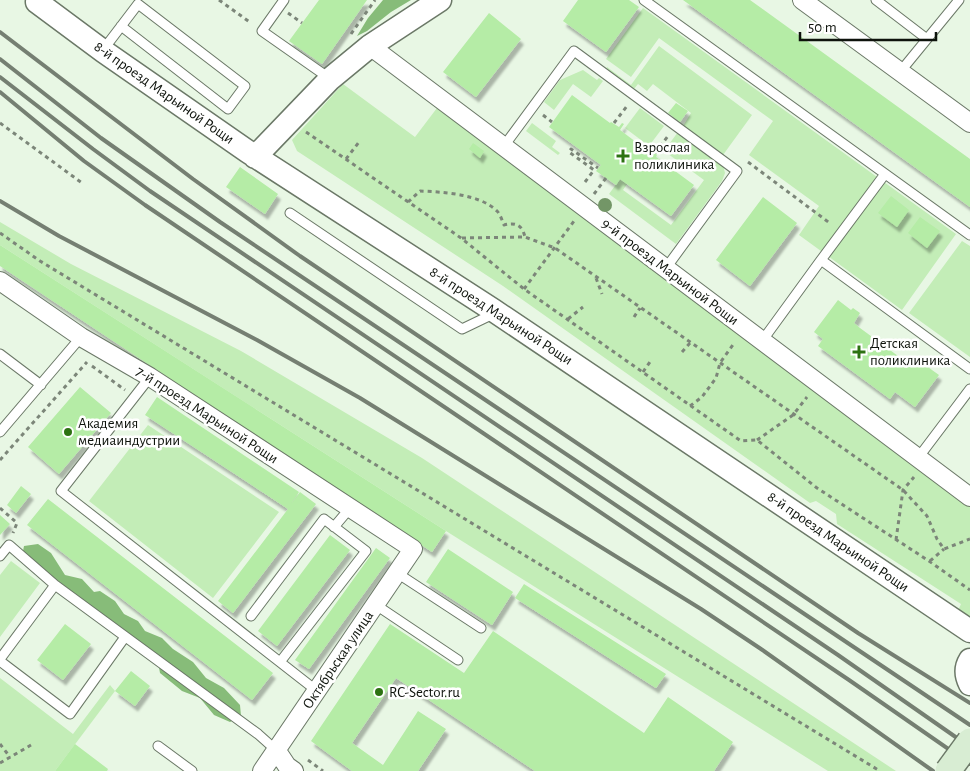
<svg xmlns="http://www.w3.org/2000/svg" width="970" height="771" font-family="'Alegreya Sans',sans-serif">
<defs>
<filter id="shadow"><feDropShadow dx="3" dy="5.5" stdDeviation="1" flood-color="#0004"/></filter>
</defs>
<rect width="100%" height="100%" fill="#e8f7e4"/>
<!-- green -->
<path fill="#c3edb7" d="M643 8 956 234 902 310 799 235 819 206 749 155 773 121 659 38 631 77 606 59Z
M659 46 752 115 723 155 683 126 691 113 653 84 647 91 638 84 634 89 606 69 607 67 631 85Z
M583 70 597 80 599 78 603 81 591 97 573 84 554 110 544 102 560 80Z
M343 84 415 137 437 108 970 506V618L957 613 961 604 837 524 836 514 816 501 810 503 503 286 297 151 292 140Z
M640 108 664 126 649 146 625 128Z
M532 123 556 141 552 147 560 153 558 155 526 131Z
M678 132 723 165 725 173 722 181 676 244 609 194 620 179 627 184 623 190 671 225 704 180 664 151Z
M0 222 71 264 241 351 422 458 896 771H828L446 531 0 245Z
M962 241 970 246V357L909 313Z
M148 425 279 512 213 598 89 501Z
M11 561 40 583 0 637V575Z
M0 678 73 734 110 685 115 691 55 771H0Z"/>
<!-- forest -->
<path fill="#87bc79" d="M383 0H411L391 12 367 31 357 36 368 18Z
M38 544 51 553 65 575 82 579 94 592 100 591 115 601 124 614 138 621 145 631 162 638 173 649 193 662 206 678 224 688 240 705 241 716 230 722 214 715 200 698 182 691 160 673 158 662 109 631 98 617 39 572 21 561 24 546Z"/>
<!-- building -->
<path fill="#b5eca6" filter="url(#shadow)" d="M319 0H367L322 64 289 41Z
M578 0H629L639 7 606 52 563 21Z
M683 0H750L970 159V207Z
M489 13 521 39 476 97 443 72Z
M572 95 610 123 611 122 619 127 622 123 624 124 620 130 648 151 649 149 655 153 657 155 656 157 694 185 671 216 620 179 616 185 596 171 601 165 549 127Z
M676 103 688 111 680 122 668 113Z
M473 143 484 151 480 158 469 149Z
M240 167 278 194 265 214 226 187Z
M891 196 909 210 897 227 878 213Z
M763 197 797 223 750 286 716 260Z
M920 217 940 231 927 248 908 233Z
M0 245 446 531 432 552 0 266Z
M838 300 851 310 853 308 860 313 854 323 860 328 913 367 921 358 927 362 925 365 939 375 915 407 895 392 890 399 818 346 823 339 814 332Z
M80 387 111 413 59 474 28 447Z
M157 397 299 492 291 504 300 492 316 504 233 613 218 601 288 509 145 415Z
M21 486 31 494 16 513 7 505Z
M48 499 273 673 252 700 27 525Z
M0 515 10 524 0 535Z
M330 535 350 550 277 646 258 631Z
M376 548 390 558 309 669 295 660Z
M448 549 513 592 492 625 426 582Z
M524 584 666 674 656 688 515 598Z
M65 624 91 644 63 680 37 660Z
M390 624 464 673 493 631 644 733 668 697 733 742 714 771H535L396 678 352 743 383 765 418 711 446 729 418 771H352L311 741Z
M131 671 150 686 135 706 115 691Z
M75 744 108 769 107 771H55Z"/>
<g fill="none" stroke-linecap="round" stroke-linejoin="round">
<!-- service casing -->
<g stroke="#6b7867" stroke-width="11">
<path id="service" d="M284 0 262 31 329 78
M644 0 970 235
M876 0 927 39
M103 50 138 4 245 86 228 109 121 26
M900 72 959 0
M504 146 574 51 737 171 666 268
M290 213 462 329 489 316 493 310
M821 260 885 174
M762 341 821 260 970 369
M0 354 41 385
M150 377 61 491 317 691
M0 432 81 337
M918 458 970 389
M334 527 350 508
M0 556 9 545 55 585 258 734 277 751
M397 573 481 628
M376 605 458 660
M251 616 324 519 366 551 280 662
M0 659 55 585
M0 661 70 714 125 637
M158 746 192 771"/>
</g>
<!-- minor casing -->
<g stroke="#6b7867" stroke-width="20">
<path id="minor" d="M802 0 970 123
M370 46 970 497
M0 281 81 337 150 377 413 549 262 771
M277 751 287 766 294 771"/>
</g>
<!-- tertiary casing -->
<g stroke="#6b7867" stroke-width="25">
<path id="tertiary" d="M39 0 37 2 103 51 247 151 493 310 970 631
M255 157 330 79 370 46 440 0
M970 660C965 668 966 676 970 684"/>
</g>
<!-- path -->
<path stroke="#7c8679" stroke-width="3" stroke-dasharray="4 4" stroke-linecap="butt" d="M219 0 251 23
M288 13 302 23
M351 34 375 0
M543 115 552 122
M0 123 82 183
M614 123 627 106
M306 132 461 238 524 289 741 441 757 440 817 488 929 561 970 590
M652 151 654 148 657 151
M655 153 668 136
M346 159 359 142
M748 162 831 224
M585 182 594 170 569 152 571 149 598 168
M594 194 606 178
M408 202 420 191C443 192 480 194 497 211 500 214 502 220 504 225 516 222 522 225 525 237
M0 233 40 261 880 771
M462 238 525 237 555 248 903 490 927 516 937 539 944 549 970 539
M596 278 602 294
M524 289 574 221
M634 317 640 308
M568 319 583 307
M682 352 690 343
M92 366 125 390
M643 372 652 359
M690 406 702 397 716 378 720 363 735 342
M757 440 793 415 807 397
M0 460 87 362
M0 508 17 523 13 533
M896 540 903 490 914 477
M930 561 944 549
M0 744 10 757
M308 760 323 771
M0 763 31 745"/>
<!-- service -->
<use href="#service" stroke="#fff" stroke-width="9"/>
<!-- minor -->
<use href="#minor" stroke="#fff" stroke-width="18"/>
<!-- tertiary -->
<use href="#tertiary" stroke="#fff" stroke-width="22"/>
<!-- rail -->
<path stroke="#757f72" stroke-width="4" d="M0 32 193 179 300 256 858 633 970 703
M0 59 101 138 220 222 970 725
M0 77 93 149 150 191 838 655 970 747
M0 92 84 161 145 205 849 680 970 764
M0 201 59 236 257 340 360 398 701 609 761 649 933 771"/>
<!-- secondary-bridge casing -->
<g stroke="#6b7867" stroke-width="28" stroke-linecap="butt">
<path id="secondary-bridge" d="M948 771 970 741"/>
</g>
<!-- secondary-bridge -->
<use href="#secondary-bridge" stroke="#d8edd3" stroke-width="25"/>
</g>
<!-- trees -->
<circle fill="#739667" cx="605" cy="205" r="7"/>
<!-- markers -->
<g fill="#2d7212" stroke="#fff" stroke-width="2">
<path d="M620.5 148.5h5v5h5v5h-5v5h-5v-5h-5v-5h5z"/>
<path d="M856.5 344.5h5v5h5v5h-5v5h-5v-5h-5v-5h5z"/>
<circle cx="68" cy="432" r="5"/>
<circle cx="379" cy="692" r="5"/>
</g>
<g text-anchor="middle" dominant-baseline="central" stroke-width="5" stroke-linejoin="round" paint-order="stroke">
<!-- street labels -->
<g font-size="15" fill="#0e130c" stroke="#fff">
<text transform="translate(164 93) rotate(35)">8-й проезд Марьиной Рощи</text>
<text transform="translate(670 272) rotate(37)">9-й проезд Марьиной Рощи</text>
<text transform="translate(501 316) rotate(33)">8-й проезд Марьиной Рощи</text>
<text transform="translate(207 415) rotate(33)">7-й проезд Марьиной Рощи</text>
<text transform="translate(838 542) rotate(34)">8-й проезд Марьиной Рощи</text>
<text transform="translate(338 660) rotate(-56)">Октябрьская улица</text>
</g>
<!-- poi labels -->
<g font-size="15" fill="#0e130c" stroke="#fff" text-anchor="start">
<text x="634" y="147">Взрослая<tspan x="634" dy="17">поликлиника</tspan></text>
<text x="870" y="343">Детская<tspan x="870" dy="17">поликлиника</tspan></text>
<text x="78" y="423">Академия<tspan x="78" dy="17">медиаиндустрии</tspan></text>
<text x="389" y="692">RC-Sector.ru</text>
</g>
</g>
<!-- scale -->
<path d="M800 32v8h136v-8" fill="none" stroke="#0e130c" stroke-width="2.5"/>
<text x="808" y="32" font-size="15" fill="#0e130c" stroke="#ffffff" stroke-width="4" paint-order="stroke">50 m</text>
</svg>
